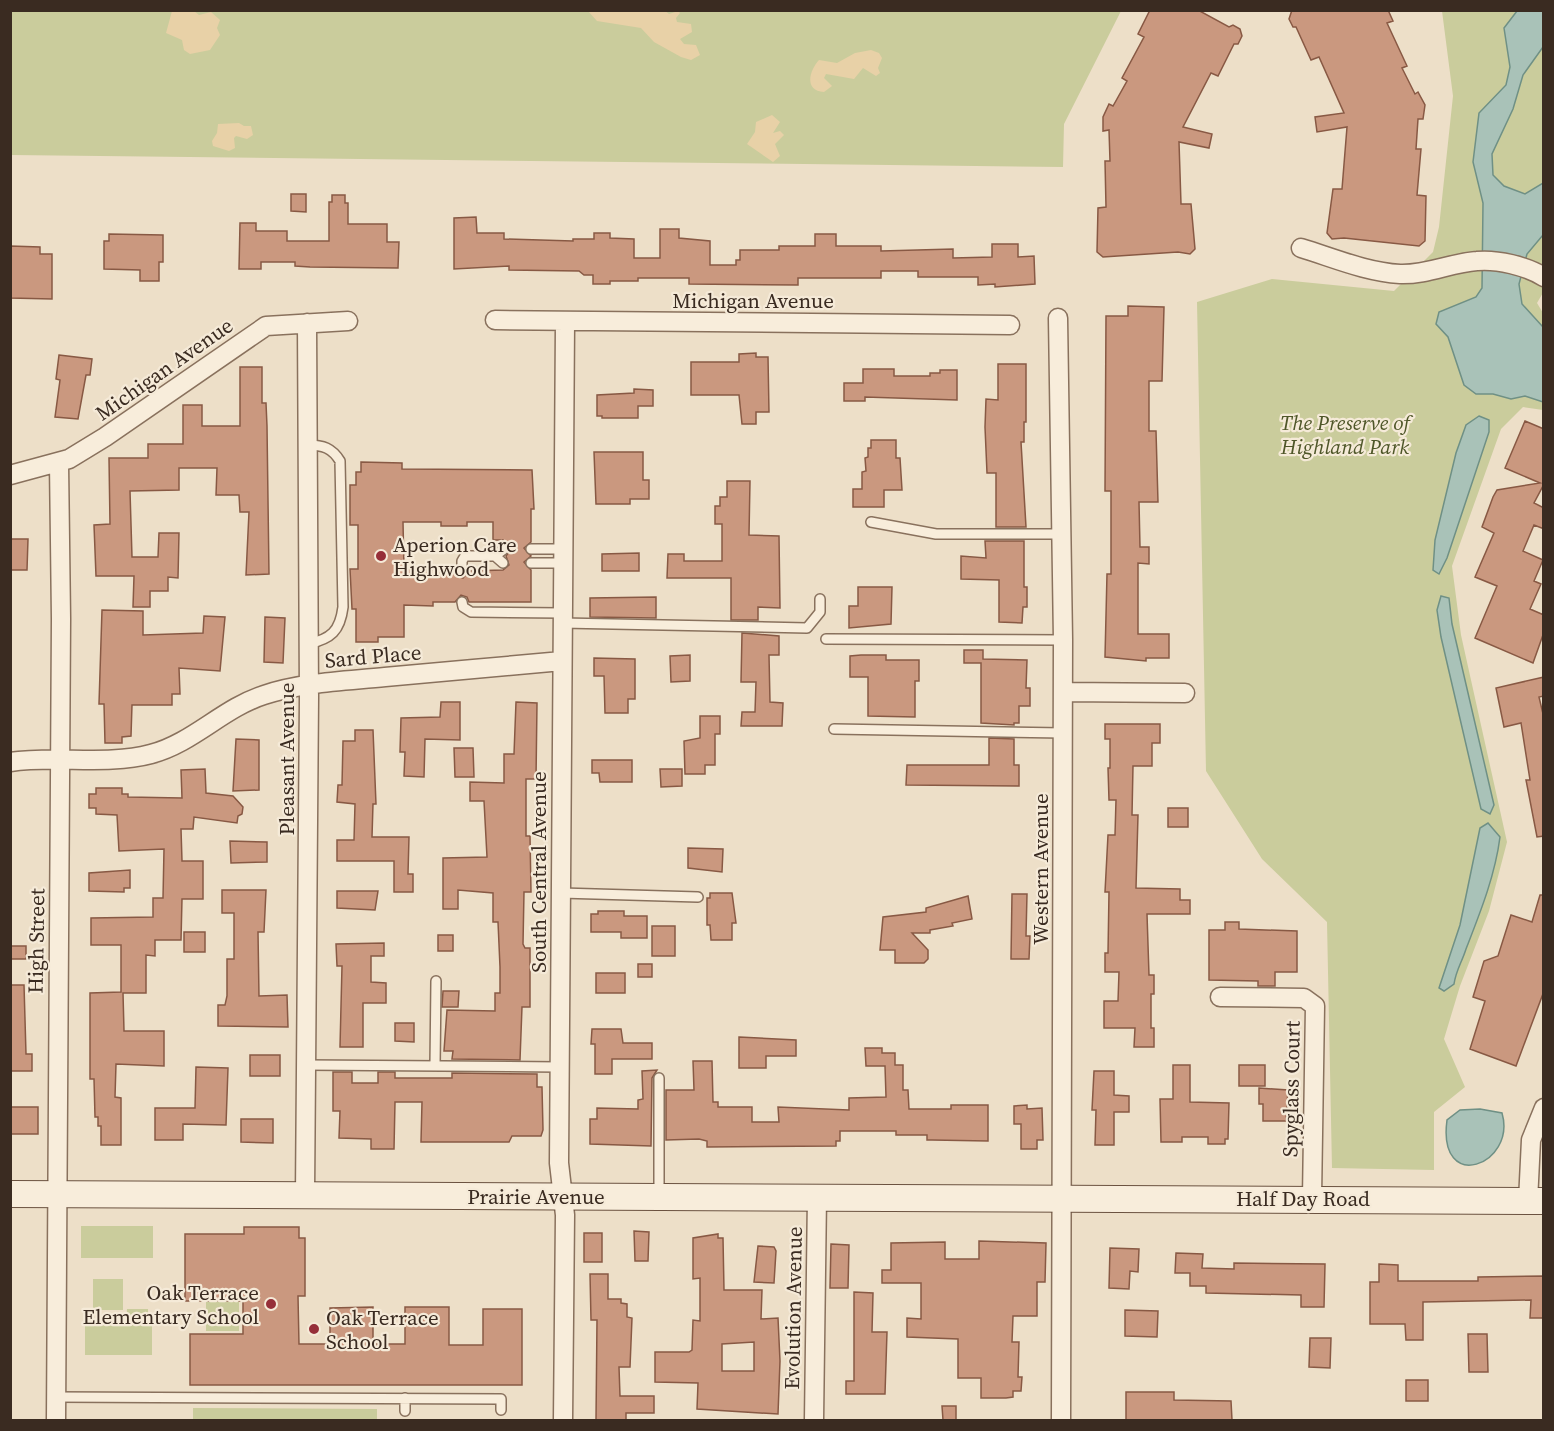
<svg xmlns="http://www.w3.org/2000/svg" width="1554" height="1431" font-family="'Source Serif 4',serif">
<rect width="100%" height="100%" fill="#eddfc8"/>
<!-- green -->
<path fill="#cacc9c" d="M11 11H1121L1064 124 1063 167 11 155Z
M1442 11H1543L1544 291 1537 303 1543 313V410L1523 407 1501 429 1452 566 1461 635 1507 842 1489 911 1460 986 1444 1039 1465 1087 1434 1112V1170L1332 1168 1327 922 1262 859 1206 771 1197 302 1272 279 1394 291 1433 252 1439 227 1453 96Z
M81 1226H153V1258H81Z
M93 1279H123V1310H93Z
M206 1300H239V1331H206Z
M127 1309H148V1323L152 1324V1355H85V1324H126Z
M193 1408 377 1409V1420H193Z"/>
<!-- sand -->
<path fill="#e8d1a7" d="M664 10 669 14 678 11 680 13 676 18 677 22 691 24 692 32 680 39 684 44 696 45 700 55 691 60 681 57 654 42 641 28 597 21 588 11Z
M172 11H194L199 15 211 12 220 20 217 28 220 35 210 50 190 54 184 50 182 40 166 33Z
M871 50 879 53 882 58 878 68 880 73 876 76 863 68 854 79 826 74 824 78 832 86 824 92C803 90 810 70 819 60L837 63 855 53Z
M772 115 780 122 773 133 780 131 784 135 775 144 780 156 773 162 747 144 755 132 756 122Z
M239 123 244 126H251L253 135 247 139 236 136 234 138 235 148 229 151 213 146 212 141 217 133 218 124Z"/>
<!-- water -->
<path fill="#a9c2b8" stroke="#6f9085" stroke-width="1.5" d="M1517 11H1543V47L1523 75 1513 109 1492 154 1493 175 1504 186 1525 194 1543 183V235L1527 254 1519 284 1522 304 1543 327V402L1525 396 1511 399 1493 394H1476L1464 385 1448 337 1436 324 1439 312 1476 297 1482 288 1483 203 1473 162 1479 113 1506 85 1510 67 1504 28Z
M1479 416 1489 420V432L1447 558 1439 574 1433 570 1435 540 1456 453 1466 425Z
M1441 596 1449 598 1452 624 1494 805 1490 814 1481 809 1441 637 1437 610Z
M1488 823 1500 837C1495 876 1480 913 1466 949 1462 962 1456 970 1454 984L1444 991 1439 988 1460 925 1480 828Z
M1480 1109 1502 1113C1517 1165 1437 1195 1447 1120L1460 1110Z"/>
<!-- building -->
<path fill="#ca987f" stroke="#885944" stroke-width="1.5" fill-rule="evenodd" d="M1150 10H1198L1229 27 1233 25 1240 29 1242 36 1238 44H1234L1218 76 1211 73 1183 127 1212 134 1209 148 1179 142 1181 204H1191L1195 249 1190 254 1178 252 1103 257 1097 252 1098 208 1106 207 1105 161H1110L1109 130 1103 131V117L1109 104 1113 106 1127 81 1122 78 1144 37 1138 34Z
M1292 10H1388L1393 21 1387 23 1407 66 1402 68 1415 94 1418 92 1425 105 1423 119H1418L1416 149H1421L1417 195 1426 196 1425 241 1419 246 1344 238 1332 239 1327 233 1333 189H1342L1347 127 1317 132 1315 117 1344 113 1319 57 1311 60 1296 27H1293L1289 19Z
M291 194H306V212L291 211Z
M332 195H345V203H348V224H387V242H399L398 268 310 267 295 266V262H261V269H239L240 223H256V231H287V241H329V202H332Z
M476 217 477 233H504V239L573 241V239H594V233H610V238L634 239V258H660V229H679V238L710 241V265H736V260H740V250H779V246H815V234H836V246H881V251L953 249V258L992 257V244H1018V257L1034 256 1035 284 995 287V284L978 285V277H918V271H881V278H798V285L689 284V278H638V281H610V284H593V275H584L579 271 509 270V266L454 269V218Z
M109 234 163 235V262H159V281H140V270L104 269V241H109Z
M10 246 40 247V254H52V299L10 298Z
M1128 306 1164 307 1162 381H1149V431H1156L1158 502H1139L1140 547H1149V564L1138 563V634H1169V658H1146V661L1105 657 1107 574H1111V491H1105L1106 316H1128Z
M756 353V357H768L769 412H756V424H742L739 395H691V362H739V354Z
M59 355 92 359 90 375H86L78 419 55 417 60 380 56 379Z
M998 364H1026V422H1024V442H1021L1026 527H996V473H987L985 427 986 399 998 400Z
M240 367H262V403H266L267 426 269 574 246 575 249 512H240L239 495H216L217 468H179V490L130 491 132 557H158L159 533H179L178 578 168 577V591H150V607H133L134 576H96L94 525 110 524 109 458H148V444H183V405H202V426H240Z
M863 369H894V376H930V373H940V370H957V400L865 397V401H844V383H863Z
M634 389 653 390V406H638V418H602V416H597V395L634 393Z
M1525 421 1544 429V484L1534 503 1544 508V529L1534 525 1523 551 1543 560 1534 581 1541 584 1530 609 1544 615V632L1533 663 1475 638 1497 586 1475 577 1494 533 1482 527 1493 497 1497 490 1540 483 1505 468Z
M871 440H896V458H900L902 490H884V507H853V489H862V472L866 471 865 458 868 457V448H871Z
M594 452H643V480H649V499H630V504H596Z
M361 462 402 463V469L532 470 534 509H531V542L524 548 531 556 524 562 531 570V602H469L467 597 461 595 455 602H433V606L404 605V637H378V642H356V609H352L350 569H358V525H350V485H356V472H361ZM403 522H441V526H467V522H493V540H503L509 546V552L506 556 509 565 503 570 469 571 463 578 458 576 455 571 404 569Z
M727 481H750L749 535 779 536 780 608 758 607V620H731V578H667L668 554H684V561H722V524H715V506H720V497H727Z
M10 539H28L27 570H10Z
M985 541H1024V587H1027V607H1023L1022 623 999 622V580L961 579V556L986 558Z
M639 553V571H602V554Z
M858 587H892L891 624 849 628V606H858Z
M656 597V618L590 617V598Z
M102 610 143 611V635L203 633 204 616 225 617 220 671 179 668 180 694H172V705H132L131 736 122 737V743H105L104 704H99Z
M265 617 285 618 283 663 264 662Z
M742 633 779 636V655H769L770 702 783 703 782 726H741L742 712H755L756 682H741Z
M964 650H983V659L1027 660 1026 688H1030V706H1019V723H1014V725L981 723V663H964Z
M690 655V681L671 682 670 656Z
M861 655H886V660H919V681H915V717L868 716V677H850V656Z
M594 658 635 659V699H628V713H605L604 676H594Z
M1544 677V696L1539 697 1544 718V836L1537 837 1526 780H1530L1521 723 1504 727 1496 688Z
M441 702H460V740L425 739 424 777 404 776 405 752H400L401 718 440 717Z
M516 702 537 703 536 779H526V836H530L531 892H524L523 944 525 948H530V1007H522L520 1060 452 1059 453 1051H444L447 1010 495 1011V993H500V967L498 922H493V893L458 890V909H443V858L487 857 484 801H470V782L504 783V754H514Z
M700 716H720V734H715V765H705V774H685L684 741 700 738Z
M1105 724H1160V743H1152V766H1133L1132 815H1138L1136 888 1180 889V900H1190V914H1147L1149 975H1154V994H1151V1028H1154V1047H1134L1135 1028H1104V1001H1118L1119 972H1105V953H1108L1109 892H1105L1108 835H1115L1116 800H1109L1108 768H1110V739H1105Z
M355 730H373L376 804H373L372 837H409L408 874H413V892H394V861H337V840H354L355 804 337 802 338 785H342L343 741H355Z
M989 738 1014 739V765H1019V786L906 785 907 765H989Z
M236 739 259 740V790L233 791Z
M454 748H473L474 777H455Z
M592 760H632V782H600L599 773H592Z
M205 769 206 793 233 796 243 807 242 814 238 816 237 823 194 817 193 829H181L182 861H203V899H182L181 940H155V956L146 955V993H123L124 1031H164V1066L116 1064 115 1097 121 1098V1145H101V1126H98V1117H95L94 1079H90V993L121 992V945H91V918L153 917V898H163L164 849 119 851 117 815 96 814V808H89V794H96V788H122V794H128V797L182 798 181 770Z
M660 769H682V786L661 787Z
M1168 808H1188V827H1168Z
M230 841 267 842V862L231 863Z
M688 848 723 849 722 872 688 868Z
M130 870V888H124V892L89 891V873Z
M222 890H266L264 932H258L259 996 287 995 288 1027 218 1026V1005H225L227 996V959H234V913H222Z
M337 891H378L375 910 337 908Z
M710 893H732L736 923H732V940H711L710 925H707V898H710Z
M1012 894H1027L1026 936H1030L1029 959H1011Z
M1540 895H1544V991L1516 1066 1470 1049 1485 1001 1473 997 1484 961 1498 956 1511 915 1532 922Z
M968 896 972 919 952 923 953 926 930 930V933H912L928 950V959L924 963H895V950H880L883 917 926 912V908Z
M598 911H624V916H647V938H621V932H591V914H598Z
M1225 922H1239V929L1297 931V972H1275V986H1258V981L1209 980V930H1225Z
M652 926H675V956H652Z
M184 932H205V952H184Z
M438 935H453V951H438Z
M384 943V956H371V982L386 983V1003H363V1047H340L342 966H337L336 944Z
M10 946H26V959H10Z
M638 964H652V977H638Z
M596 973H625V993H596Z
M10 985H24L26 1054H32V1071H10Z
M443 991H459L458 1007H442Z
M395 1023H414V1042L395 1041Z
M592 1029H621L623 1043H652V1059H612V1074H595V1044H591Z
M739 1037 796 1040V1056H766V1068H739Z
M865 1048H882V1053H895V1065H903V1090H908L909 1109H951V1105H988V1141L932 1140H927V1135H896V1131H840V1141H836V1146L707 1147V1141L699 1139 666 1140V1090H694L693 1061H712L713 1102H718V1107H752V1122H779L778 1107 849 1110V1098L886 1097 885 1066H866Z
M250 1055H280V1076H250Z
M1173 1065H1190V1102L1229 1103 1228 1139H1225V1144H1208V1137H1182V1142H1161L1160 1099H1173Z
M1239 1065H1265V1086H1239Z
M196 1067 228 1068 226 1125 183 1124V1140H155V1108H195Z
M657 1070 652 1078 651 1146 590 1144V1119H597V1108L638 1109V1100L643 1099 642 1071Z
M1094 1071H1114V1095L1129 1096V1112H1114V1145H1095L1096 1110H1092Z
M333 1072H352V1083H378V1072H395V1078H452V1073L537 1074V1087H542L543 1130 541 1136H512L509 1142H421L422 1102H395L394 1149H371V1139L339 1138 340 1111H333Z
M1259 1088 1288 1090 1286 1121H1263V1104H1259Z
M1027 1105V1109L1042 1108 1043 1140H1037V1149H1021V1124H1014V1106Z
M10 1107H38V1134H10Z
M241 1119H273V1143L241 1142Z
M244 1227H299V1238H305V1296H298L299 1344H330V1308L373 1307V1344H405V1307H449V1345H483V1309H522V1385H190V1334H243V1301H185V1234H244Z
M634 1231 649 1232 648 1261H635Z
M584 1233H602V1262H584Z
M718 1234V1238H723L724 1290H762L761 1319 778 1318 780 1361 778 1414 697 1409 698 1383 655 1382V1352H689L692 1350 693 1320 700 1321V1278L693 1279V1238ZM754 1342V1371H722V1344Z
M979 1241 1046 1243 1045 1282H1037V1316H1013L1012 1342H1019L1018 1377H1022L1021 1391H1013V1397L1006 1398H981V1378H958V1339L907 1337V1318L921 1319V1283H882V1270H891V1243L945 1242V1259H979Z
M831 1244 849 1245 848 1288H830Z
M758 1246 774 1247 776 1251 774 1283 754 1282Z
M1110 1248 1139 1249 1138 1272 1130 1271 1129 1289 1109 1288Z
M1176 1253 1203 1254 1202 1268 1234 1269V1263L1325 1264 1324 1307H1301V1295L1206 1293V1286H1190V1273H1175Z
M1379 1264 1398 1265V1281H1478V1277L1544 1276V1318H1530L1531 1300 1423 1302V1340H1406L1405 1324H1370V1282H1379Z
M590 1274H608V1299H621V1303L627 1304V1317L632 1318 630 1367H619L620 1396H654V1413H626V1420H596L597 1320H591Z
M854 1292 873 1293 872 1332H887L885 1394H846V1381H854Z
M1125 1310 1158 1311 1157 1337 1125 1336Z
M1468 1334H1487L1488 1372H1469Z
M1310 1338H1331L1330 1368 1309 1367Z
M1406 1380H1428V1401H1406Z
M1126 1392H1174V1400L1231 1401 1232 1420H1126Z
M942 1406H956V1420H943Z"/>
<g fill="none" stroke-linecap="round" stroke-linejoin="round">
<!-- service casing -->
<g stroke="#89715d" stroke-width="12">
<path id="service" d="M308 445C323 445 332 448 340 461L343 607C340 631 331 639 308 644
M871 522 936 534H1063
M531 549H563
M503 550 495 556 503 563
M531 563H563
M462 571V561L465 556H495
M462 602 463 607 471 612 562 613
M562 623 807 628 820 612V599
M826 639 1063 640
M834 729 1063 733
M561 893 698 897
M306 1065 559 1067
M435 1066 436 981
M659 1196V1078
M56 1397 501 1399V1410
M405 1398V1411"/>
</g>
<!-- minor casing -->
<g stroke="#89715d" stroke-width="21">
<path id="minor" d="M1301 248C1334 258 1366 272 1400 274 1427 275 1450 263 1477 261 1497 259 1526 266 1544 277
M1058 318 1063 640 1061 1420
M495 320 1010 325
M10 475 69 459 105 437 266 326 348 321
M1063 692 1185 693
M10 762C57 755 106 766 151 754 193 743 223 708 264 695 303 682 345 681 385 677 444 672 503 666 562 661
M1220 997 1304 998 1315 1006 1312 1198
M305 1195 309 697 307 323
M1528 1201 1531 1140 1544 1108
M56 1420 61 619 59 463
M563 1420 565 1215 559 1163 565 323
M814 1420 817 1196"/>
</g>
<!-- secondary casing -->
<g stroke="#6b5240" stroke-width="28">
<path id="secondary" d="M10 1194 1544 1201"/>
</g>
<!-- service -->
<use href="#service" stroke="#f8eddb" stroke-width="9"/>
<!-- minor -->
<use href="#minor" stroke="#f8eddb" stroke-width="18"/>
<!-- secondary -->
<use href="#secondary" stroke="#f8eddb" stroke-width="26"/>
</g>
<!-- markers -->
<g fill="#962f39" stroke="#f5ead8" stroke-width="2">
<circle cx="381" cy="556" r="6"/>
<circle cx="271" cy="1304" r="6"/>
<circle cx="314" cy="1329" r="6"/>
</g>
<g text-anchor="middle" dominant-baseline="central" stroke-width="4.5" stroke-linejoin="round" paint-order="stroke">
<!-- street labels -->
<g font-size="21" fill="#3a2b21" stroke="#f5ead8">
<text x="753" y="300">Michigan Avenue</text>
<text transform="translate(164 369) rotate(-35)">Michigan Avenue</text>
<text transform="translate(373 656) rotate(-5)">Sard Place</text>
<text transform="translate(286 759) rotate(-90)">Pleasant Avenue</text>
<text transform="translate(1040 869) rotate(-90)">Western Avenue</text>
<text transform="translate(538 872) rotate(-90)">South Central Avenue</text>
<text transform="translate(36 941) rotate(-89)">High Street</text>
<text transform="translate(1291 1089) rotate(-89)">Spyglass Court</text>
<text x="536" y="1196">Prairie Avenue</text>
<text x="1303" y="1198">Half Day Road</text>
<text transform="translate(793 1308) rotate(-89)">Evolution Avenue</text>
</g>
<!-- park labels -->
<g font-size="21" font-style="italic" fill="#4e5628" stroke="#f5ead8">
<text x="1345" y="422">The Preserve of<tspan x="1345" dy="24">Highland Park</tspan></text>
</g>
<!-- poi labels -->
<g font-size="21" fill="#3a2b21" stroke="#f5ead8" text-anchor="start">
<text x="393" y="544">Aperion Care<tspan x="393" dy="24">Highwood</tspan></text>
<text x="259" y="1292" text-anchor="end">Oak Terrace<tspan x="259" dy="24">Elementary School</tspan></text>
<text x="326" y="1317">Oak Terrace<tspan x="326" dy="24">School</tspan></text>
</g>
</g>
<!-- border -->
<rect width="1554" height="1431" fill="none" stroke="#3a2b21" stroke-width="24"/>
</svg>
